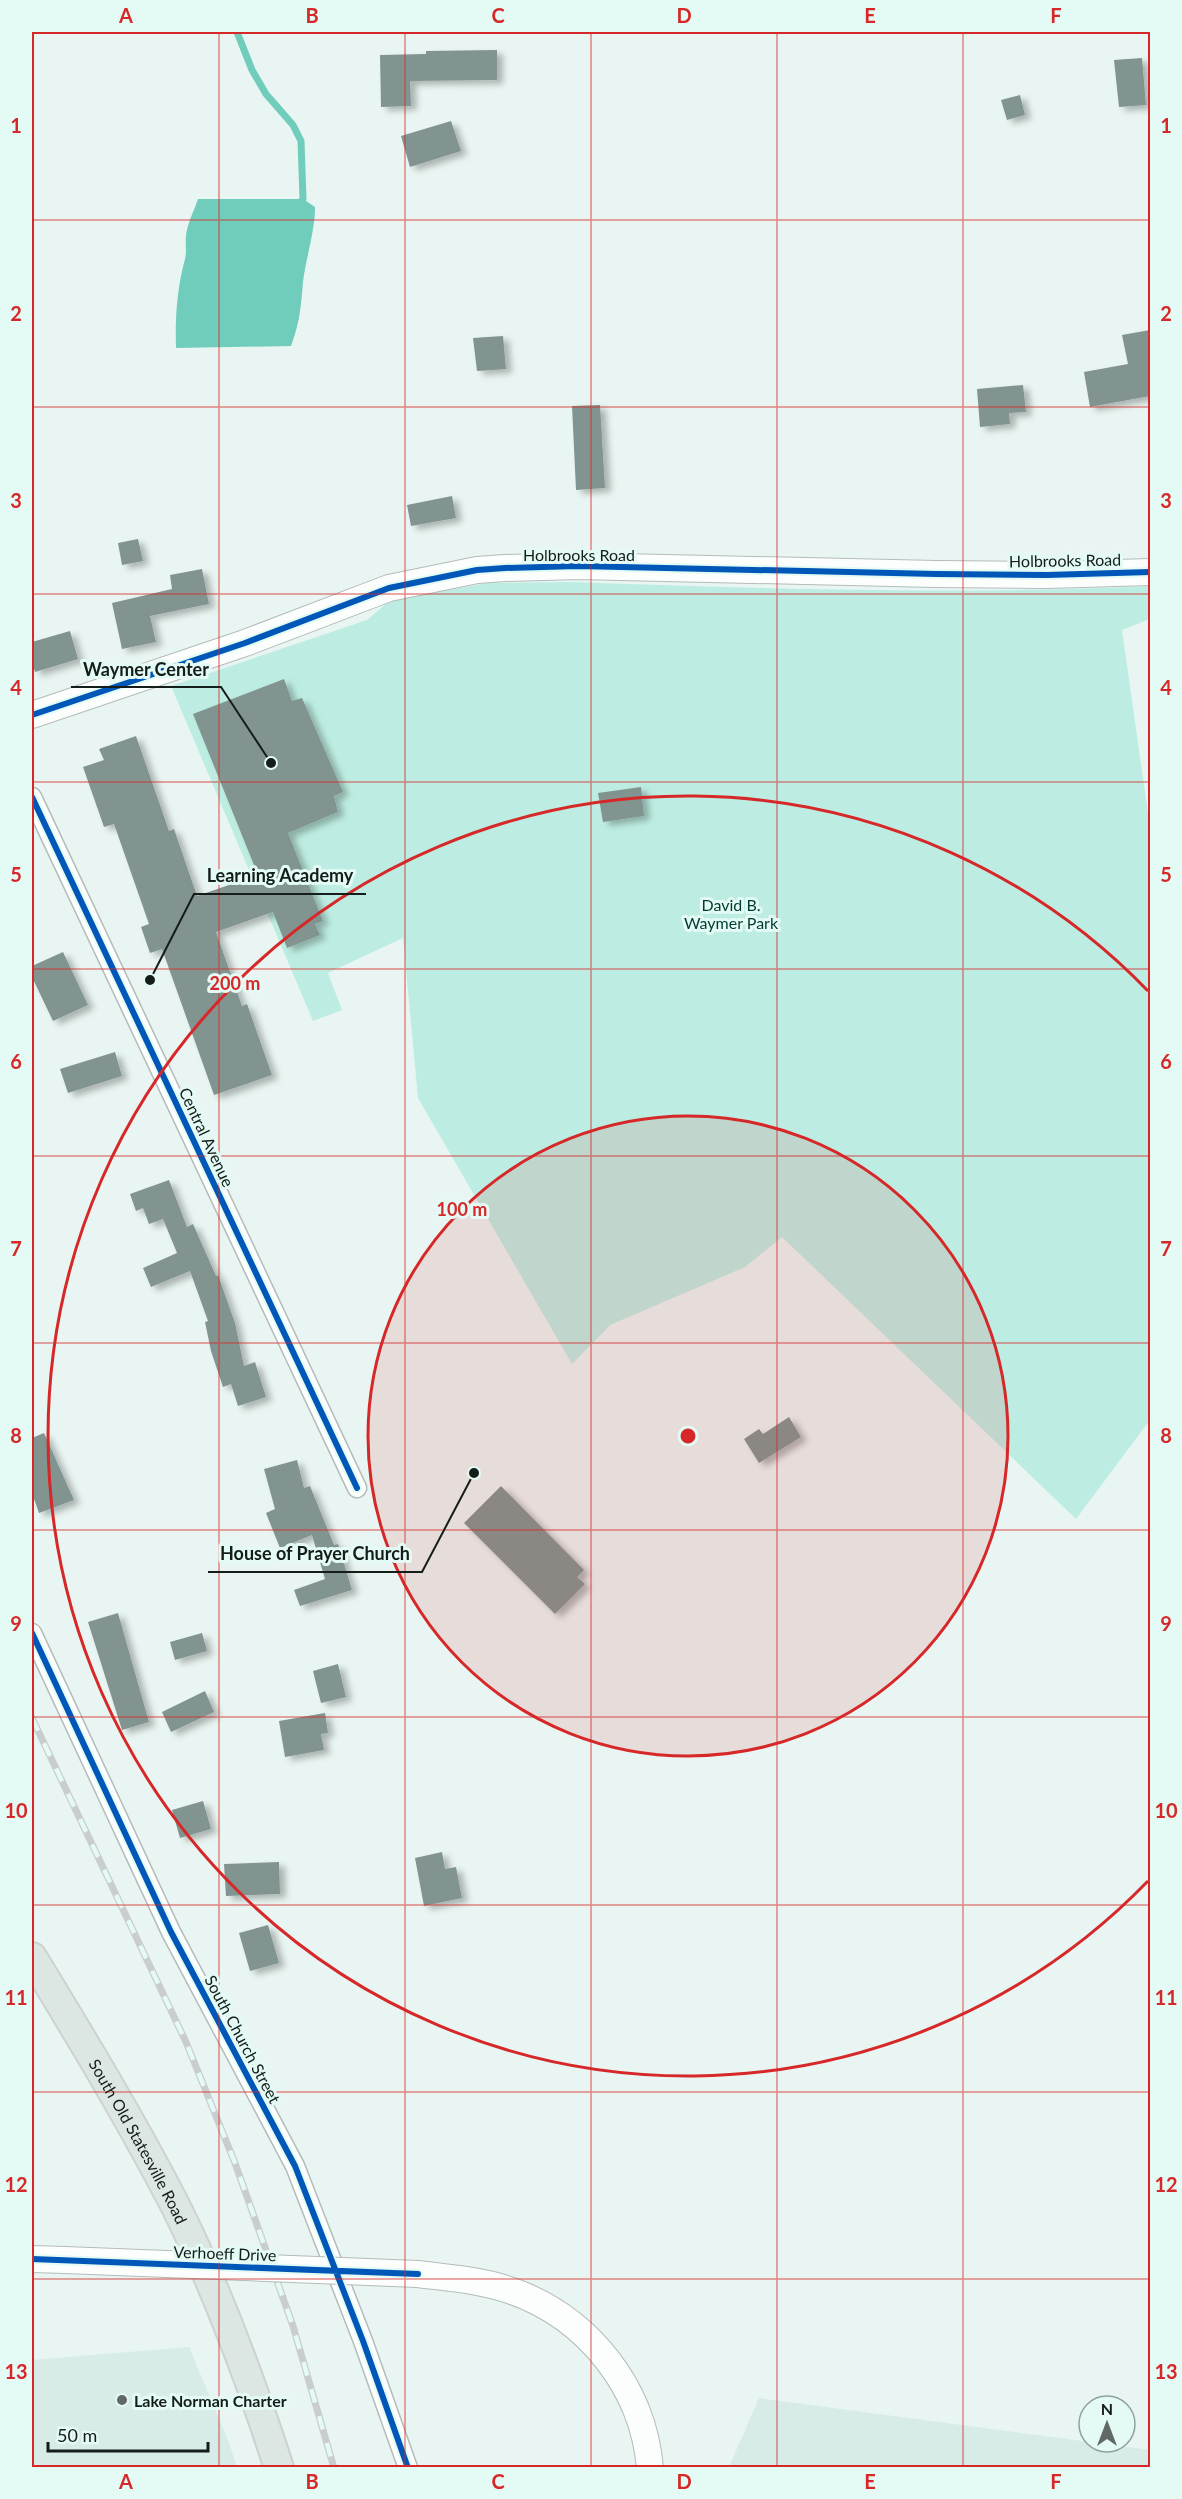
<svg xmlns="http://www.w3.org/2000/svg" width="1182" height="2499" font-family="Lato,sans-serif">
<defs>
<filter id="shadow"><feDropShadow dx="6" dy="4" stdDeviation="3" flood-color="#0004"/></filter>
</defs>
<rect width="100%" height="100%" fill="#e9f5f2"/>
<!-- built -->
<path fill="#d7ece7" d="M189 2347 228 2440 237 2467H32V2360Z
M759 2398 1150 2450V2467H729Z"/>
<!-- green -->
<path fill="#bdede2" d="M572 582C765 589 958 595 1150 586V619L1122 630 1150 827V1420L1076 1519 782 1237 745 1267 610 1325 572 1364 418 1098 403 938 328 973 342 1010 313 1021 171 686 367 620 387 603 405 598 488 583Z"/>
<!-- water -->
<path fill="#71cdbb" d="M198 199H303L315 207C315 232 306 257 303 282 301 306 300 322 291 346L176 348C175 318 177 288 185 259 187 252 185 243 186 236 187 224 194 211 198 199Z"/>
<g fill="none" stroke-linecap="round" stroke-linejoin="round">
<!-- stream -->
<path stroke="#71cdbb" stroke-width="7" d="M237 32 252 70 266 94 293 125 301 141 303 199 298 205"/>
</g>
<!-- building -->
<path fill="#819490" filter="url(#shadow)" d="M497 50V80L410 81 411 106 381 107 380 55 426 54V51Z
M1142 58 1146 105 1119 107 1114 60Z
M1020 95 1025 115 1007 120 1001 100Z
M451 121 461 151 410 167 401 136Z
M1150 330V396L1090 407 1084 372 1128 364 1122 335Z
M503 336 506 369 477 371 473 338Z
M1023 385 1026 412 1009 413 1010 424 980 427 977 389Z
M600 405 605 488 576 490 572 406Z
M452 496 456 518 411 526 407 505Z
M138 539 143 561 122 565 118 543Z
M202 569 209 604 150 616 156 642 122 649 112 603 172 589 170 575Z
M70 631 78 659 35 672 32 661V642Z
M284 679 292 701 302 698 343 792 334 796 338 812 288 833 323 921 315 924 320 935 287 948 273 912 216 932 242 1006 247 1004 272 1075 214 1095 162 949 150 953 141 927 149 924 114 824 104 827 83 767 104 760 99 749 136 736 169 831 174 829 197 896 258 875 193 714Z
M641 787 644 816 603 822 598 793Z
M63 952 88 1005 53 1021 32 977V966Z
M115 1052 122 1076 68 1093 60 1069Z
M169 1180 187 1227 193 1224 216 1276 218 1275 235 1323 244 1366 255 1362 266 1397 238 1406 231 1384 223 1387 211 1351 205 1322 208 1321 190 1271 151 1287 143 1268 177 1253 163 1219 149 1224 143 1208 136 1211 130 1194Z
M789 1417 801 1437 759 1463 744 1439 759 1429 763 1434Z
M44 1433 74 1500 39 1513 32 1493V1438Z
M297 1460 304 1488 310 1486 334 1545 338 1544 352 1590 300 1606 294 1590 325 1579 312 1535 280 1548 266 1513 275 1509 264 1469Z
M501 1486 584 1570 577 1577 585 1584 555 1614 464 1523Z
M118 1613 149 1722 122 1730 88 1622Z
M202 1633 207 1651 175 1660 170 1642Z
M338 1664 346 1697 321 1703 313 1671Z
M205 1691 214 1712 171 1732 162 1712Z
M325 1713 328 1733 321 1734 324 1750 285 1757 279 1721Z
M203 1801 211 1829 180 1838 172 1810Z
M442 1852 445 1869 456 1867 462 1898 424 1906 415 1858Z
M279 1862 280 1894 226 1896 224 1864Z
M268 1925 279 1963 250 1971 239 1933Z"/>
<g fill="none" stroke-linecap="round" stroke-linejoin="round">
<!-- street casing -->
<g stroke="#b3bcb9" stroke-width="21">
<path id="street" d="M32 797 357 1488
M32 1633 171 1932 295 2166 363 2341 408 2468"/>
</g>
<!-- secondary casing -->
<g stroke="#b3bcb9" stroke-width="28">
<path id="secondary" d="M32 715 245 643 389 588 477 570 505 568 578 566 936 574 1047 575 1150 572
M32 2259 65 2260
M418 2274C449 2278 482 2280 512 2291 588 2318 643 2387 650 2468"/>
</g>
<!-- primary casing -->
<g stroke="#cdd2d1" stroke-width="32">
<g id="primary">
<path id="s1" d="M32 1957C82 2039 131 2120 175 2205 217 2289 250 2378 279 2468"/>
</g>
</g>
<!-- street -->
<use href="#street" stroke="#fcfefd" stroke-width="18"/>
<!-- secondary -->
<use href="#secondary" stroke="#fcfefd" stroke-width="26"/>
<!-- primary -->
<use href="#primary" stroke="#dce7e4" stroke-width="28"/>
<!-- rail casing -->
<g stroke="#cacdcd" stroke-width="7">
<path id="rail" d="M32 1718 186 2042 235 2163 293 2326 334 2468"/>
</g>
<!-- rail -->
<use href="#rail" stroke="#e4faf4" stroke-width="4.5" stroke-dasharray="14" stroke-linecap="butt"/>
<!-- secondary-bridge casing -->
<g stroke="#b3bcb9" stroke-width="28" stroke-linecap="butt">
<path id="secondary-bridge" d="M65 2260 418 2274"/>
</g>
<!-- secondary-bridge -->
<use href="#secondary-bridge" stroke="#fcfefd" stroke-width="26"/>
<!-- cycleway casing -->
<g stroke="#e4faf4" stroke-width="10">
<path id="cycleway" d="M32 715 245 643 389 588 477 570 505 568 578 566 936 574 1047 575 1150 572
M32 797 357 1488
M32 1633 171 1932 295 2166 363 2341 408 2468
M32 2259 418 2274"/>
</g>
<!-- cycleway -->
<use href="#cycleway" stroke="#0057b8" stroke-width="6"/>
</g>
<!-- grid -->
<path fill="none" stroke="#d62828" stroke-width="1.5" stroke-opacity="0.55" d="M219 32V2468M405 32V2468M591 32V2468M777 32V2468M963 32V2468M32 220H1150M32 407H1150M32 594H1150M32 782H1150M32 969H1150M32 1156H1150M32 1343H1150M32 1530H1150M32 1717H1150M32 1905H1150M32 2092H1150M32 2279H1150"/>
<!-- distance rings -->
<circle cx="688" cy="1436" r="320" fill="#d62828" fill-opacity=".12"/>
<g fill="none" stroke="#d62828" stroke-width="3">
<circle cx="688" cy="1436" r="320"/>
<path d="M1148 1881A640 640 0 1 1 1148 991"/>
</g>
<!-- markers -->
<circle fill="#5f6966" stroke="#e4faf4" stroke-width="2" cx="122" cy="2400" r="6"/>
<g text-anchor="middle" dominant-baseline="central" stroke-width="6" stroke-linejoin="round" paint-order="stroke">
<!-- street labels -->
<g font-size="16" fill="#151d1b" stroke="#e4faf4">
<text x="579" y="554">Holbrooks Road</text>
<text transform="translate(1065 560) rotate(-1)">Holbrooks Road</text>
<text transform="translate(207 1137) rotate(65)">Central Avenue</text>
<text transform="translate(243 2039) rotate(62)">South Church Street</text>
<text stroke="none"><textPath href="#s1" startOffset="213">South Old Statesville Road</textPath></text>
<text transform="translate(225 2253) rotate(2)">Verhoeff Drive</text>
</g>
<!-- park labels -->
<g font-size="16" fill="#003b31" stroke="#e4faf4">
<text x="731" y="904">David B.<tspan x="731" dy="18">Waymer Park</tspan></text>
</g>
<!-- poi labels -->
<g font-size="16" font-weight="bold" fill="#151d1b" stroke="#e4faf4" text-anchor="start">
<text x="134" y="2400">Lake Norman Charter</text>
</g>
</g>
<circle cx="688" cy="1436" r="9" fill="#d62828" stroke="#e4faf4" stroke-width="3"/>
<g font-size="18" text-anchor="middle" font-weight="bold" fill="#d62828" stroke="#e4faf4" stroke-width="6" stroke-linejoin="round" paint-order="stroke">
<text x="235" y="990">200 m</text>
<text x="462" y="1216">100 m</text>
</g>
<!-- callouts -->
<path fill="none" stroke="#151d1b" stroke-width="2" d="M271 763L221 687H71M150 980L194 894H366M474 1473L422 1572H208"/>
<g fill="#151d1b" stroke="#e4faf4" stroke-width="2">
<circle cx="271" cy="763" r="6"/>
<circle cx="150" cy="980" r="6"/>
<circle cx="474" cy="1473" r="6"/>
</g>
<g font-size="18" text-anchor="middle" font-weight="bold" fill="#151d1b" stroke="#e4faf4" stroke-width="6" stroke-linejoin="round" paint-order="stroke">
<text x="146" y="676">Waymer Center</text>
<text x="280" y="882">Learning Academy</text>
<text x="315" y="1560">House of Prayer Church</text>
</g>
<!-- border -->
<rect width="1182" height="2499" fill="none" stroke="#e4faf4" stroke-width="66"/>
<!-- north arrow -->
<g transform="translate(1107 2424)"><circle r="28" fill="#e4faf4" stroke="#91a29d" stroke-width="1.5"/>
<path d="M0-4.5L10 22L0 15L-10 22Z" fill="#5f6966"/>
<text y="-9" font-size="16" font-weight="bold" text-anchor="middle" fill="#151d1b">N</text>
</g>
<!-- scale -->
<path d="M48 2442v9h160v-9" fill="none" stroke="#151d1b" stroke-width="3"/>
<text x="57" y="2442" font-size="18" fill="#151d1b" stroke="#e4faf4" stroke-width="4.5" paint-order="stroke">50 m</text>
<rect x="33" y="33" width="1116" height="2433" fill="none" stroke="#d62828" stroke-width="2"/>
<g font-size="20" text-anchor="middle" font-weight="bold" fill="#d62828">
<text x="126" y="23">A</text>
<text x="312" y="23">B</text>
<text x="498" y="23">C</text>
<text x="684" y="23">D</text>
<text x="870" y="23">E</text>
<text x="1056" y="23">F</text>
<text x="16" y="133">1</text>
<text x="1166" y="133">1</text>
<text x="16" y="321">2</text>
<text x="1166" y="321">2</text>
<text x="16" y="508">3</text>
<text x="1166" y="508">3</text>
<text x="16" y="695">4</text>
<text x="1166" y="695">4</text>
<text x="16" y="882">5</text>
<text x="1166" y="882">5</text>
<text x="16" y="1069">6</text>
<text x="1166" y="1069">6</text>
<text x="16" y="1256">7</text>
<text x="1166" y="1256">7</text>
<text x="16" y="1443">8</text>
<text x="1166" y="1443">8</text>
<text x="16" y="1631">9</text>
<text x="1166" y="1631">9</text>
<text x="16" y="1818">10</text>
<text x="1166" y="1818">10</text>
<text x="16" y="2005">11</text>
<text x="1166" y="2005">11</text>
<text x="16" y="2192">12</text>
<text x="1166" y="2192">12</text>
<text x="16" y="2379">13</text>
<text x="1166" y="2379">13</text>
<text x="126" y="2489">A</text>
<text x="312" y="2489">B</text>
<text x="498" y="2489">C</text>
<text x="684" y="2489">D</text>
<text x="870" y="2489">E</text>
<text x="1056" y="2489">F</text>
</g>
</svg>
